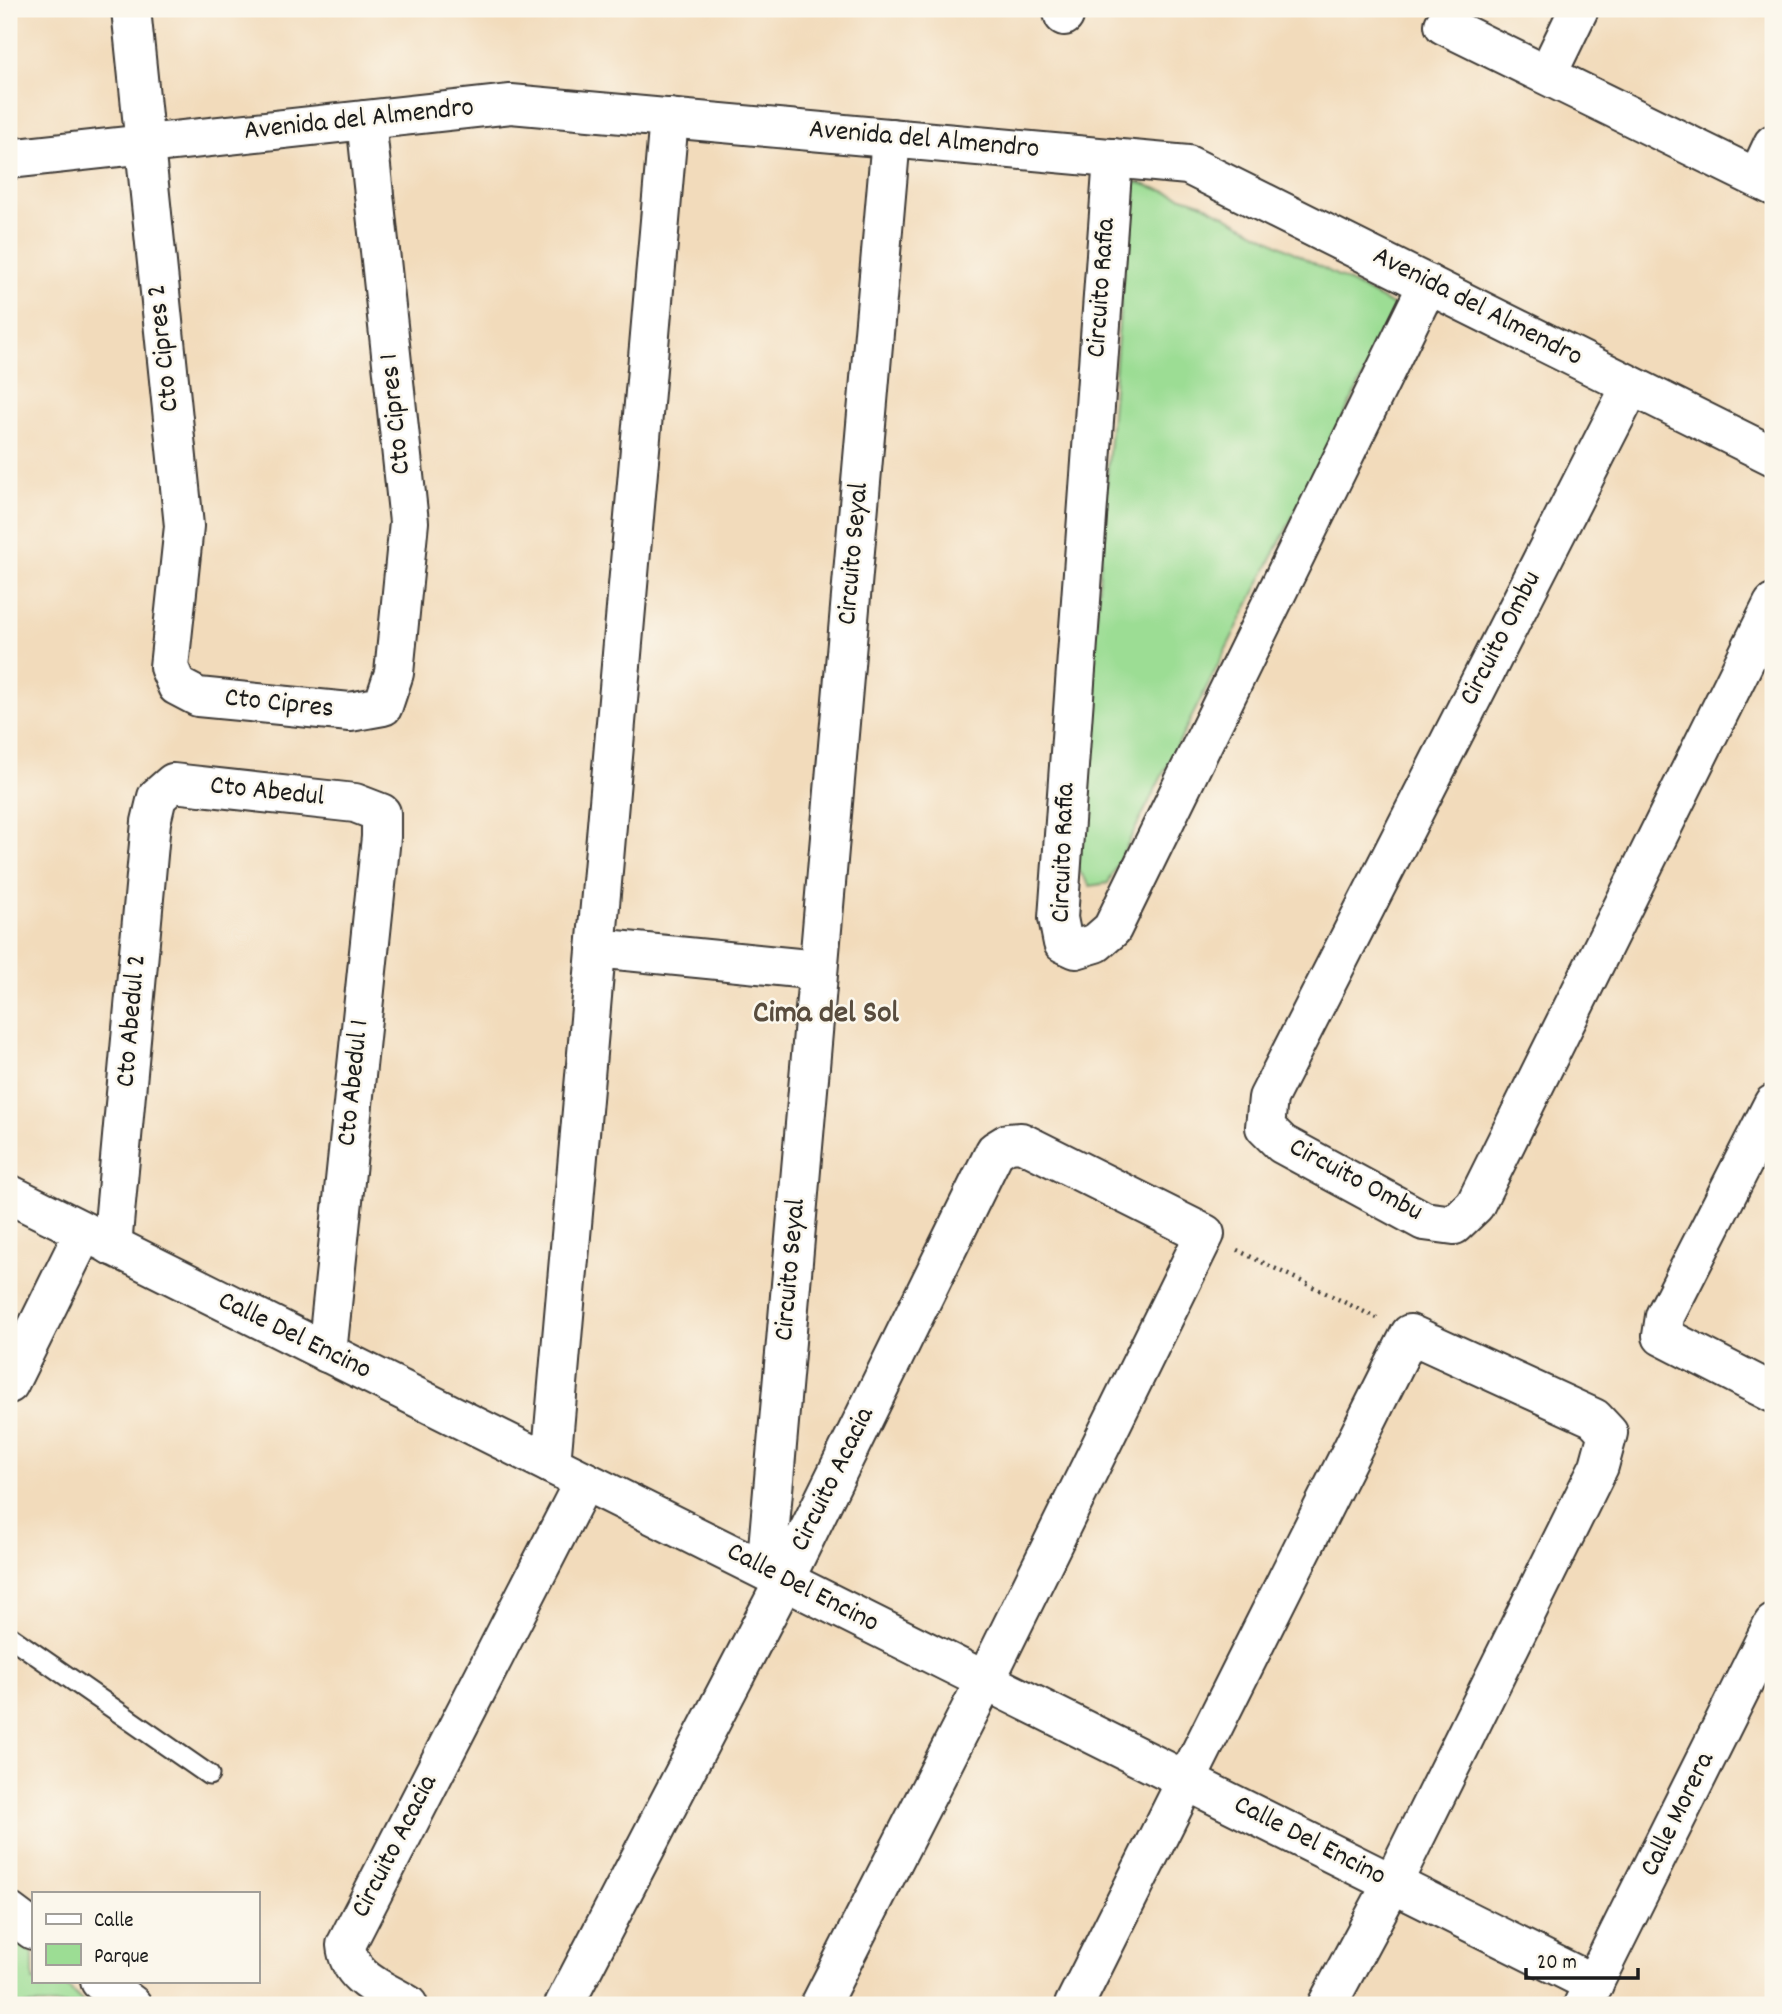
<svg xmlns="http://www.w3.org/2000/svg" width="1782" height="2014" font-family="Dekko,sans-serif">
<rect width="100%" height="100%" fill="#fbf7ec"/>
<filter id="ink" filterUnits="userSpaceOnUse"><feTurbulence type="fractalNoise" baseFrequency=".0143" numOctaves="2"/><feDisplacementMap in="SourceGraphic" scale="14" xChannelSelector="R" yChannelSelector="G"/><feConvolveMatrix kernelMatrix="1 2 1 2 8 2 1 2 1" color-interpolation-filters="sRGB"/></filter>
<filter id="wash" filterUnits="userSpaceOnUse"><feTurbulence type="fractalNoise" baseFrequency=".00686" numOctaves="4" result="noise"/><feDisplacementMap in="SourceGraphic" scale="28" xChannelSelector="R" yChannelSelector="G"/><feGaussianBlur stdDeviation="1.57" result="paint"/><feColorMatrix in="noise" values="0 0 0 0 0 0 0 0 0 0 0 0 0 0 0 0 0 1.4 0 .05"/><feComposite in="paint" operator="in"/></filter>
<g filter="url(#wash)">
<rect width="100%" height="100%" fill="#f2dbbb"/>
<!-- green -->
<path fill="#9cdd94" stroke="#5c7c58" stroke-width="2" d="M1130 180 1201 203 1398 308 1108 883 1090 886 1077 868Z
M9 1933 33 1954V1981H61L86 2005H9Z"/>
</g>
<g filter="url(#ink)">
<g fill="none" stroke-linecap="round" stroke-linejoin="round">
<!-- service casing -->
<g stroke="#3c3934" stroke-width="23">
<path id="service" d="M9 1636 209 1775"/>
</g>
<!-- minor casing -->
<g stroke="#3c3934" stroke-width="42">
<path id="minor" d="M131 9 184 526 169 667 177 686 198 697 350 712 383 706 394 673 409 522 366 120
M1062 9 1064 16
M1444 25 1773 186
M1547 75 1579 9
M1113 158 1058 918 1063 943 1076 949 1096 943 1112 929 1428 284
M1757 178 1773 144
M1631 386 1268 1098 1265 1127 1282 1144 1424 1221 1454 1225 1475 1205 1773 604
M596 948 818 970
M1773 1104 1665 1316 1662 1336 1773 1393
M112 1246 151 822 157 797 173 783 355 803 381 813V837L327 1353
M9 1384 84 1232
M551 1464 669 118
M766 1571 891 138
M9 1912 33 1930
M100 1981 132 2005
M408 2005C382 1989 349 1979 346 1945L584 1481
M564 2005 784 1581 995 1151 1008 1143 1021 1142 1205 1234 985 1681 820 2005
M1074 2005 1410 1334 1594 1418 1608 1433 1599 1466 1392 1884 1327 2005
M1583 2005 1773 1624"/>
</g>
<!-- tertiary casing -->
<g stroke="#3c3934" stroke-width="42">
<path id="tertiary" d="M9 159 511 104 1188 165 1773 456
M9 1194 1594 1984"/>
</g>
<!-- path -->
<path stroke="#3c3934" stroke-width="4.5" stroke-dasharray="2 5" stroke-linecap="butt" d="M1237 1250 1377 1318"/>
<!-- service -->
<use href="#service" stroke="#fff" stroke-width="19"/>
<!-- minor -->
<use href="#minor" stroke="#fff" stroke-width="38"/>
<!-- tertiary -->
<use href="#tertiary" stroke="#fff" stroke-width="38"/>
</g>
</g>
<g text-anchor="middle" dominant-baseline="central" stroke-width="5" stroke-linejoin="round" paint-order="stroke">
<!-- street labels -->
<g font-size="28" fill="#1c1c1c" stroke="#fbf7ec">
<text transform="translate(359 121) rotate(-6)">Avenida del Almendro</text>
<text transform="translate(924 141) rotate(5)">Avenida del Almendro</text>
<text transform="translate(1103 288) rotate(-86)">Circuito Rafia</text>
<text transform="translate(1477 308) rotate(27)">Avenida del Almendro</text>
<text transform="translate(165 348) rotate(-96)">Cto Cipres 2</text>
<text transform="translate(397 414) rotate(-96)">Cto Cipres 1</text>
<text transform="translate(855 554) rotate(-85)">Circuito Seyal</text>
<text transform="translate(1502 639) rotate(-63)">Circuito Ombu</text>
<text transform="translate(279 705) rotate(6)">Cto Cipres</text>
<text transform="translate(267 793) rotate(6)">Cto Abedul</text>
<text transform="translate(1065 853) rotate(-88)">Circuito Rafia</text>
<text transform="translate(133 1021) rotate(-85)">Cto Abedul 2</text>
<text transform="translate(355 1083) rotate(-84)">Cto Abedul 1</text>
<text transform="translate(1355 1181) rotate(28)">Circuito Ombu</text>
<text transform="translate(792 1270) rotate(-85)">Circuito Seyal</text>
<text transform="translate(294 1337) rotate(26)">Calle Del Encino</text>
<text transform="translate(834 1480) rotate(-64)">Circuito Acacia</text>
<text transform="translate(802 1589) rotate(27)">Calle Del Encino</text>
<text transform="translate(1679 1815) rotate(-64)">Calle Morera</text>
<text transform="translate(1309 1842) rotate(27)">Calle Del Encino</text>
<text transform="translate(396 1847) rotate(-63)">Circuito Acacia</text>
</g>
<!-- quarter labels -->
<g font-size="32" font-weight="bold" fill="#584c3e" stroke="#fbf7ec">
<text x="826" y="1015">Cima del Sol</text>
</g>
</g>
<!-- margin -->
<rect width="1782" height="2014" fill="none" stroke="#fbf7ec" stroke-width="35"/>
<!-- legend -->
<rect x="32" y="1892" width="228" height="91" fill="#fbf7ec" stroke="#a29f99" stroke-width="2"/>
<rect x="46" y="1914" width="35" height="10" fill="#ffffff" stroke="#a29f99" stroke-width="2"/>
<text x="94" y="1926" font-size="21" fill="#1c1c1c">Calle</text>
<rect x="46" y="1944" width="35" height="21" fill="#9cdd94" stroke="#a29f99" stroke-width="2"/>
<text x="94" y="1962" font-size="21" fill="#1c1c1c">Parque</text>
<!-- scale -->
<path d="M1526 1968v10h112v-10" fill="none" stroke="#1c1c1c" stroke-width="3.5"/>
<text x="1537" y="1968" font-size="21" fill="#1c1c1c" stroke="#fbf7ec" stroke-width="5" paint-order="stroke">20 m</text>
</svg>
